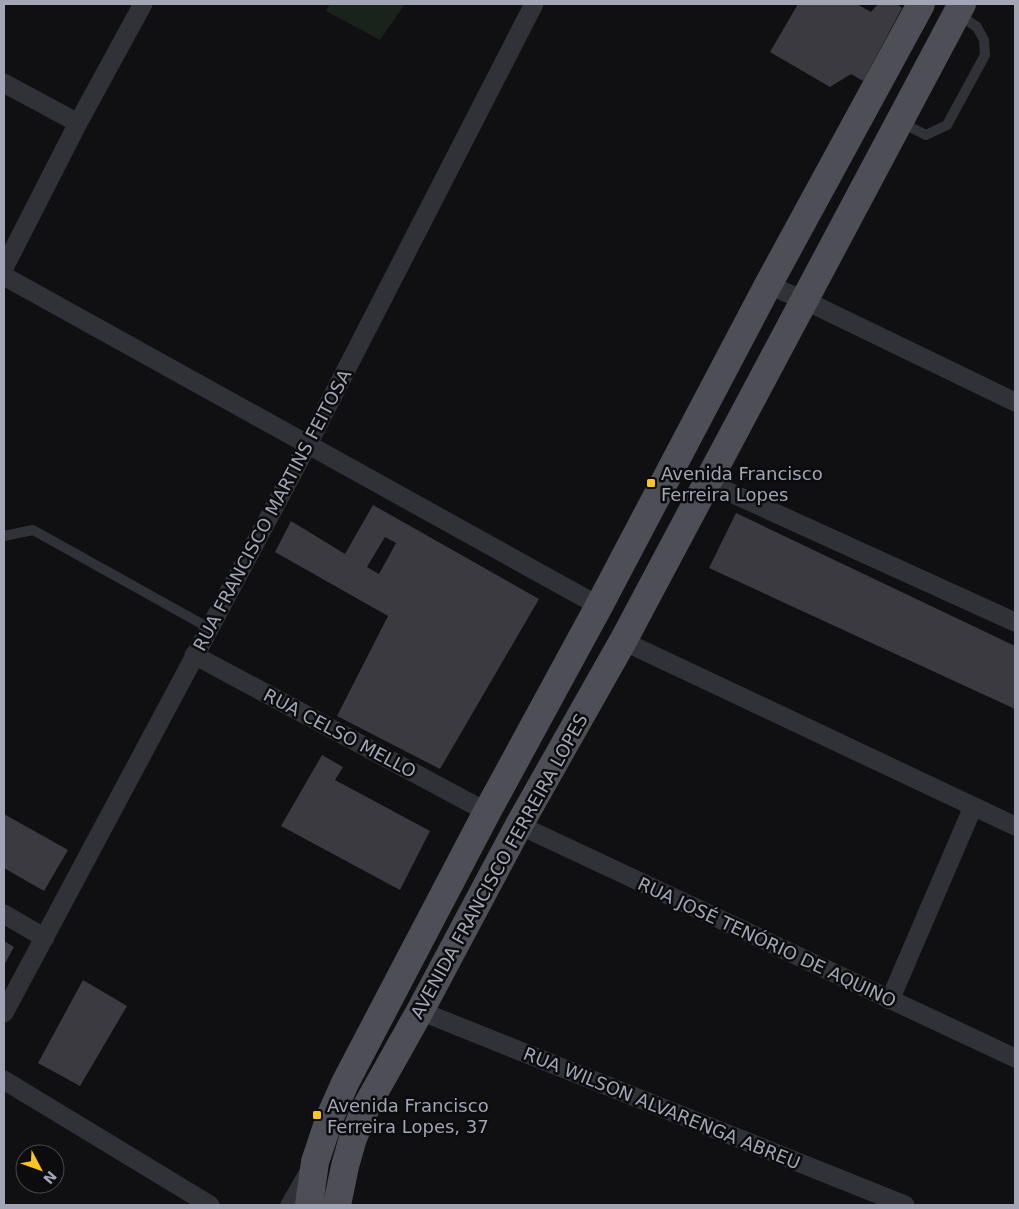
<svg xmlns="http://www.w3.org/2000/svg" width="1019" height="1209" font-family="'DejaVu Sans',sans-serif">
<rect width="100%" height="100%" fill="#101012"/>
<!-- green -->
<path fill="#1a221c" d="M330 4H405L380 40 326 11Z"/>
<!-- building -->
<path fill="#3a3a40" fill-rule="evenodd" d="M798 4H857L871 12 878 4H897L902 8 863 81 851 74 830 87 770 52Z
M373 505 539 599 440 769 337 716 388 616 275 552 291 521 345 554ZM385 537 396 543 379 574 367 567Z
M736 513 1015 646V709L709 568Z
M322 755 343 767 335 780 430 831 400 890 281 826Z
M4 814 68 850 44 891 4 868Z
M4 941 14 947 4 965Z
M83 980 127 1006 80 1086 38 1063Z"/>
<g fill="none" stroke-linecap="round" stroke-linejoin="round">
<!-- service -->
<path stroke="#313237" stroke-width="10" d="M900 122 926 135 947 125 985 55 984 40 977 27 958 14
M4 536 33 530 209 628"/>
<!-- minor -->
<path stroke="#313237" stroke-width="19" d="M4 83 78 123
M4 268 78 123 143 4
M4 276 599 606
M768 285 804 300 1015 402
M707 482 1015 622
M623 641 1015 826
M194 655 487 812
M519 825 1015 1058
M4 914 45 938
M890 1000 973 807
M420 1011 905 1205
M4 1013 308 444 534 4
M4 1080 210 1205
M290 1205 309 1172"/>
<!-- primary -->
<path stroke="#4d4e56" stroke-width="28" d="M309 1205 315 1162 330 1117 345 1083 487 812 599 606 768 285 921 4
M337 1205 345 1166 353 1138 366 1107 420 1011 519 825 623 641 962 4"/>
</g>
<!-- markers -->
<g fill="#fcc41f" stroke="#0c0b0d" stroke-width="2">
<rect x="646" y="478" width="10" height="10" rx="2.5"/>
<rect x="312" y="1110" width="10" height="10" rx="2.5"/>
</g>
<g text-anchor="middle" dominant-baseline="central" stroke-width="5" stroke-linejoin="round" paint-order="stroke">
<!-- poi labels -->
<g font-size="18" fill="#a1a5b4" stroke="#0c0b0d" text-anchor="start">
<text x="661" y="473">Avenida Francisco<tspan x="661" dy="21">Ferreira Lopes</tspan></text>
<text x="327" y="1105">Avenida Francisco<tspan x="327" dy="21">Ferreira Lopes, 37</tspan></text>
</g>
<!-- street labels -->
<g font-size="18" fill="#a1a5b4" stroke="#0c0b0d">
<text transform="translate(272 510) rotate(-62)">RUA FRANCISCO MARTINS FEITOSA</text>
<text transform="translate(340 733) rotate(28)">RUA CELSO MELLO</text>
<text transform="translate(499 866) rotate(-61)">AVENIDA FRANCISCO FERREIRA LOPES</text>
<text transform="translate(767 942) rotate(25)">RUA JOSÉ TENÓRIO DE AQUINO</text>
<text transform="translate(662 1108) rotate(22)">RUA WILSON ALVARENGA ABREU</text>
</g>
</g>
<!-- border -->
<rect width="1019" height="1209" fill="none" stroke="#a1a5b4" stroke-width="10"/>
<!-- north arrow -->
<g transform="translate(40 1169) rotate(131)"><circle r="24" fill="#0c0b0d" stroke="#484950"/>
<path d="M0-4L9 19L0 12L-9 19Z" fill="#fcc41f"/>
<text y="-8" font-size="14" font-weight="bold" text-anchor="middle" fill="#a1a5b4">N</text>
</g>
</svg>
